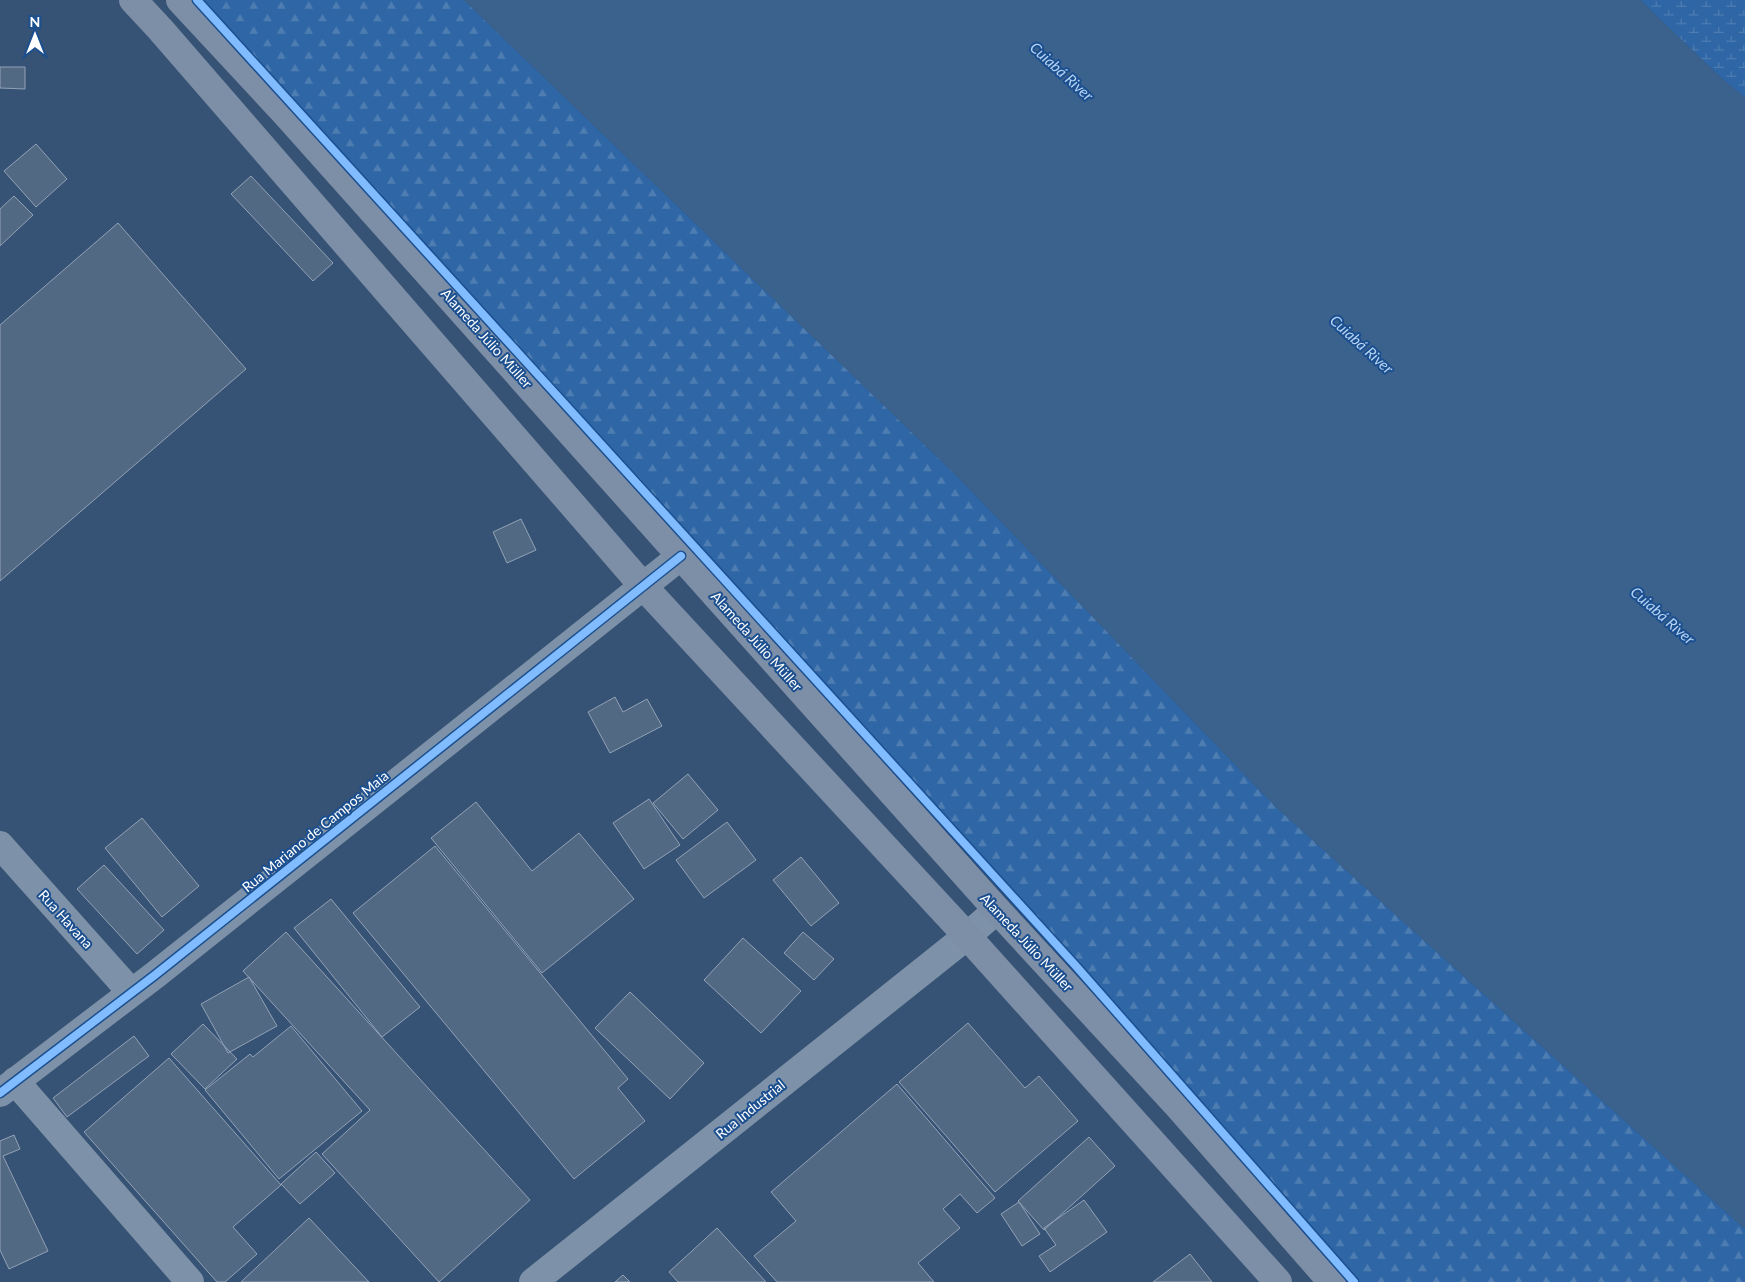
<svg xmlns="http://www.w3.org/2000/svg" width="1745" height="1282" font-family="Lato,sans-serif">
<defs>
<pattern id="forest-firs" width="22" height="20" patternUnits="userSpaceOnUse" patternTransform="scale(1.25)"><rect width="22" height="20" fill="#2f66a5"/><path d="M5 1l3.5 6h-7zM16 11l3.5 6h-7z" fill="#4e7db2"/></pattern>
<pattern id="wetland-marsh" width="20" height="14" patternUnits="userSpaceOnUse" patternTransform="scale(1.25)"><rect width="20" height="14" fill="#2f66a5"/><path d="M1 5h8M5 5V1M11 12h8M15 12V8" fill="none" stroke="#4e7db2"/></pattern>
</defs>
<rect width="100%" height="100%" fill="#365274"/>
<!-- forest -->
<path fill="url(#forest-firs)" d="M201 0H464L957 476 1277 808 1745 1229V1282H1357Z"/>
<!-- wetland -->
<path fill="url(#wetland-marsh)" d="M1640 0H1745V98L1719 76Z"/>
<!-- water -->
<path fill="#3b618d" d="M464 0H1640L1719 76 1745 98V1229L1277 808 957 476Z"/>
<!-- building -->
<path fill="#526984" stroke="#92a2b6" d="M0 67H25V89L0 88Z
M36 144 67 179 36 207 4 171Z
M251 176 333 263 313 281 231 194Z
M14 196 33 215 0 246V209Z
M118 223 246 369 0 581V325Z
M521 519 536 550 507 563 493 532Z
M615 697 623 712 647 699 662 726 610 753 588 712Z
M688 774 718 810 683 839 653 803Z
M649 799 680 845 644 869 613 823Z
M476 802 532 871 579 833 634 899 542 973 431 838Z
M142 818 199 886 162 917 105 848Z
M727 822 756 860 704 898 676 860Z
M435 846 628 1079 618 1088 645 1121 574 1179 353 913Z
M801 857 839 903 811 926 773 880Z
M104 865 164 930 137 954 77 889Z
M331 899 420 1007 382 1037 294 928Z
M286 932 530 1200 439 1282 322 1154 370 1110 243 971Z
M803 932 834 959 814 980 784 953Z
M743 938 801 991 761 1033 704 980Z
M249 977 277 1026 228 1053 201 1004Z
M630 992 704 1063 670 1099 595 1028Z
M968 1023 1025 1088 1039 1076 1078 1121 995 1192 899 1082Z
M203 1024 237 1059 205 1089 171 1054Z
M291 1026 362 1111 279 1179 205 1090 250 1054 253 1057Z
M134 1036 149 1056 67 1117 53 1098Z
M169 1058 281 1185 233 1227 257 1254 225 1282H217L84 1132Z
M897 1084 995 1198 977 1213 960 1194 943 1209 960 1228 918 1263 934 1282H777L754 1256 796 1221 771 1192Z
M14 1135 20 1149 3 1156 48 1251 9 1269 0 1250V1141Z
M1089 1137 1115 1166 1044 1230 1018 1201Z
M316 1152 335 1173 300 1204 281 1184Z
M1084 1200 1107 1232 1050 1272 1039 1256 1056 1245 1044 1228Z
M1019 1202 1040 1234 1022 1246 1001 1214Z
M309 1218 369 1282H241Z
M717 1228 766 1282H678L669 1272Z
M1190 1254 1212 1282H1153Z
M623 1275 630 1282H615Z"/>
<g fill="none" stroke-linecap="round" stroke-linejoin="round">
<!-- minor -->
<path stroke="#7d92a8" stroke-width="28" d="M0 845 131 992
M15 1081 190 1282
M0 1093 155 975 681 556
M533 1282 967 936 997 910"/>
<!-- major -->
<path stroke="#7d8ea7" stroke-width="28" d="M133 0 160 29 643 586 967 936 1278 1282
M180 0 285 113 997 910 1178 1106 1332 1282"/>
<!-- cycleway casing -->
<g stroke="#1b4f8f" stroke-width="11">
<path id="cycleway" d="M197 0 1075 965 1354 1282
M0 1093 155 975 681 556"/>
</g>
<!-- cycleway -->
<use href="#cycleway" stroke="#80bcff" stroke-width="8"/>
</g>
<g text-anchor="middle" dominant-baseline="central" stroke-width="4" stroke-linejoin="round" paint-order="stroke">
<!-- street labels -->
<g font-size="14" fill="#fff" stroke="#1b4f8f">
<text transform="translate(487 338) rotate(48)">Alameda Júlio Müller</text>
<text transform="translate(757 641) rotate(48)">Alameda Júlio Müller</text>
<text transform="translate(315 831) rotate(-39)">Rua Mariano de Campos Maia</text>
<text transform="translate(66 919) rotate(48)">Rua Havana</text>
<text transform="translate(1027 942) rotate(47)">Alameda Júlio Müller</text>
<text transform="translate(750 1109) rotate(-39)">Rua Industrial</text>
</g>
<!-- water labels -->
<g font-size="15" font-style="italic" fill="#b5d3f5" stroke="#1b4f8f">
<text transform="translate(1062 71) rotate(42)">Cuiabá River</text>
<text transform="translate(1362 344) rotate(42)">Cuiabá River</text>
<text transform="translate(1663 615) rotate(41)">Cuiabá River</text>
</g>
</g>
<!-- north arrow -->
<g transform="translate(35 35)" stroke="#1b4f8f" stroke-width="4" paint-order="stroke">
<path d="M0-4L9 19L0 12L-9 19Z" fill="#ffffff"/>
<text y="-8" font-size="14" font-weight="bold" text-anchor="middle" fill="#ffffff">N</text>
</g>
</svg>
